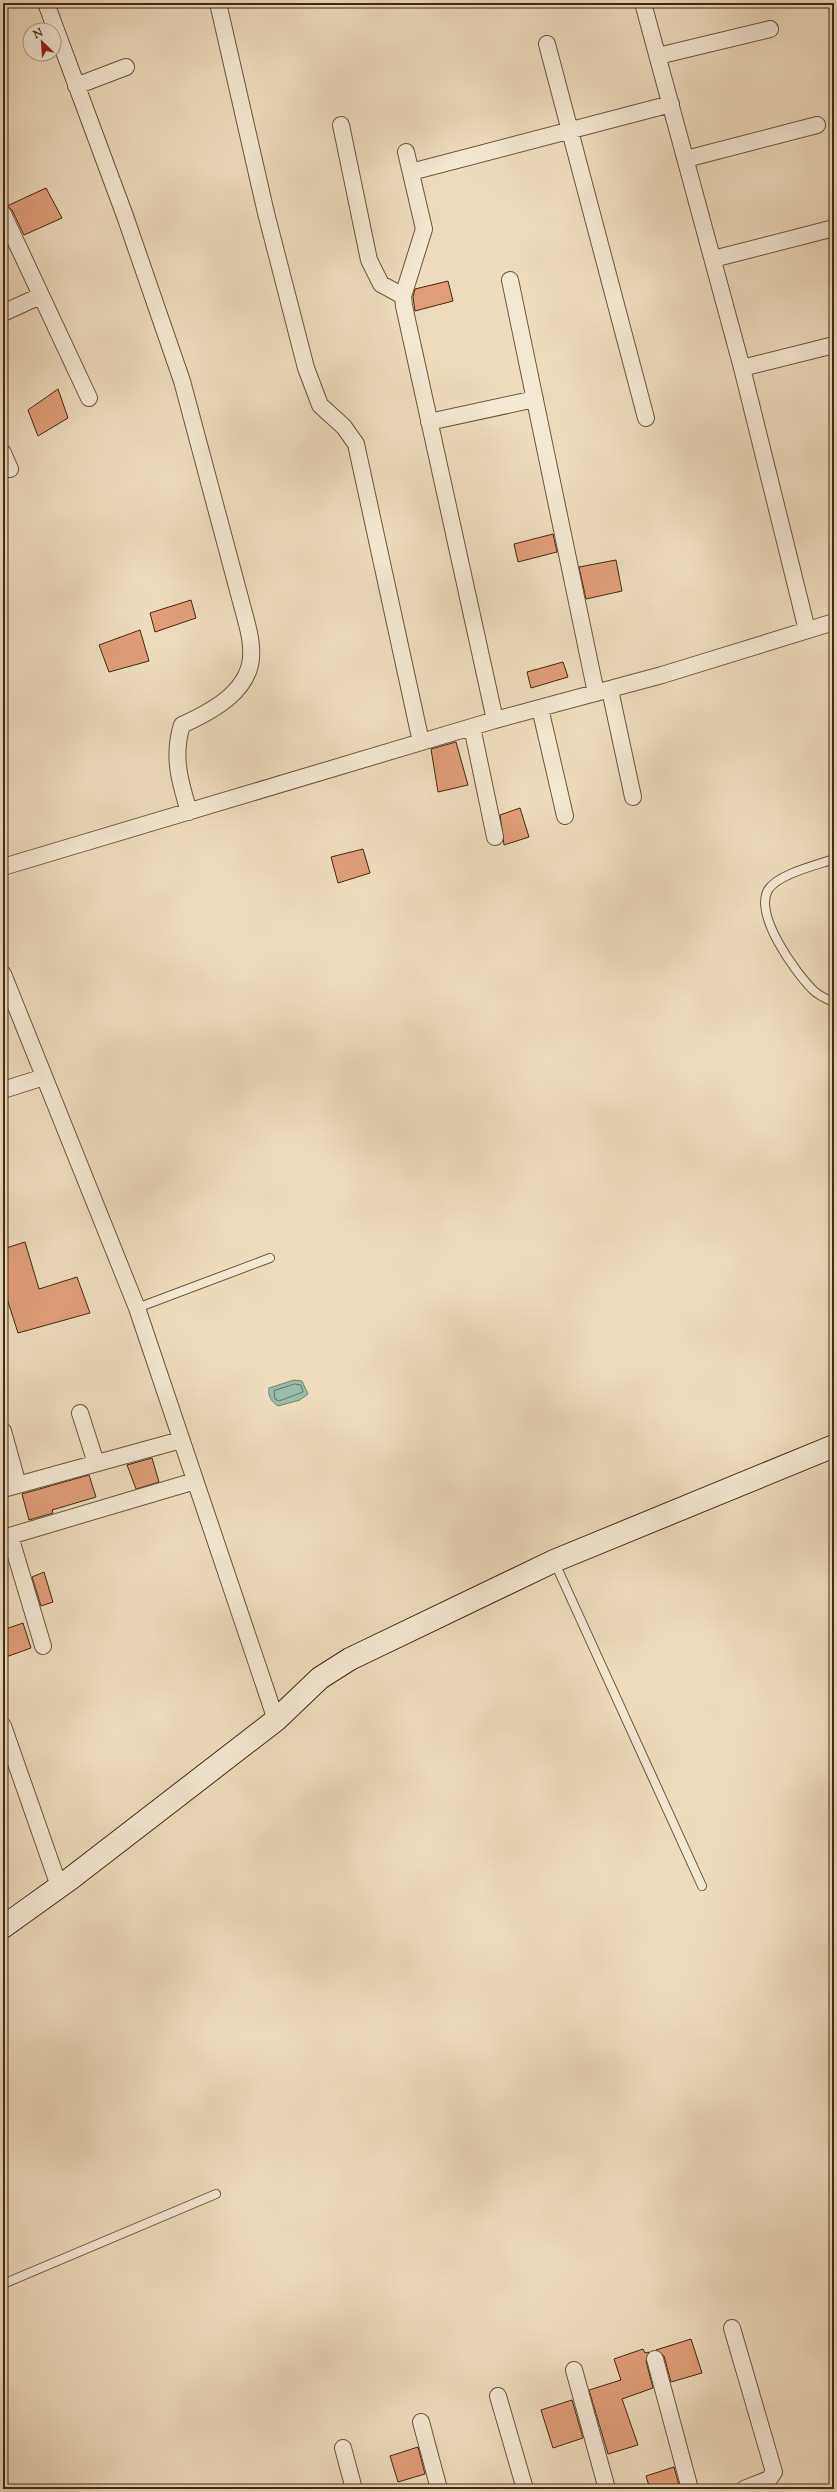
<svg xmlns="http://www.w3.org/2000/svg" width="837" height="2492" font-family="'Sorts Mill Goudy',serif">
<rect width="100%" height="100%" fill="#eddcbb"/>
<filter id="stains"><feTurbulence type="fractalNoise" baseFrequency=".005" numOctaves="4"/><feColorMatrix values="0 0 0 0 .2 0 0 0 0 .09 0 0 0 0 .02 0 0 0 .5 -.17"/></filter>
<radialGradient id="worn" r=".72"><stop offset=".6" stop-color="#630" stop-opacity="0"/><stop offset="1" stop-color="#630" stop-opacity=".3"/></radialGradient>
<!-- water -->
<path fill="#99bcad" stroke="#76826e" d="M294 1380 302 1381 308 1394 300 1400 278 1406C271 1401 268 1397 269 1388Z"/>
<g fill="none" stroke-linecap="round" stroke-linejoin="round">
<!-- shore -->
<path stroke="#6e735e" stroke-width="1" d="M295 1384 301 1385 303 1392 279 1401 275 1399 274 1391Z"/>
</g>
<!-- building -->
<path fill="#e09e78" stroke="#422a0f" d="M46 188 62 218 24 235 12 210 7 206Z
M448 281 453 301 415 311 413 297 415 289Z
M58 389 68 418 38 436 28 410Z
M553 534 557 552 518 562 514 544Z
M616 560 622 591 586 599 579 567Z
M191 600 196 618 155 632 150 613Z
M140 630 149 661 109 672 99 645Z
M563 662 568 677 531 688 527 672Z
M456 742 468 785 438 792 431 749Z
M520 808 529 837 504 845 500 815Z
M363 849 370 873 338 883 331 857Z
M25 1242 39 1289 77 1277 90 1313 18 1333 3 1286V1249Z
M152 1458 159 1482 136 1489 127 1465Z
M89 1475 96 1497 52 1510 53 1513 29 1520 22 1494Z
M44 1572 53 1602 41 1606 32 1577Z
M23 1623 31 1648 3 1658V1630Z
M691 2339 702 2373 671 2382 664 2356 656 2350Z
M643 2349 645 2353 649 2352 646 2361 653 2388 622 2399 638 2445 608 2454 589 2390 621 2380 614 2359Z
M572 2400 583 2438 553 2448 541 2410Z
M418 2447 425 2474 398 2482 390 2456Z
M674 2467 680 2489H650L646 2476Z"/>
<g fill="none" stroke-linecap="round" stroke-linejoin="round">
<!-- lane casing -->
<g stroke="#6d563a" stroke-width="10">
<path id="lane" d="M834 859C817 865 778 874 768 890 754 915 795 972 813 990 819 996 826 999 834 1002
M137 1308 270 1258
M554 1561 702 1886
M3 2284 216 2194"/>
</g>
<!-- street casing -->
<g stroke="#6d563a" stroke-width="18">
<path id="street" d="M46 3 125 216 182 381 247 624C249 632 251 640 251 648 255 689 213 711 182 725 172 756 180 782 189 812
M218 3 266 213 306 368 320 405 344 427 356 444 421 742
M643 3 742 368 807 630
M547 44 646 418
M658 56 770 29
M76 86 126 67
M341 125 369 260 381 284 403 296
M406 152 424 229 403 296 404 306 495 720
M686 159 817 125
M411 172 671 104
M3 214 89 398
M713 259 834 228
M510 280 596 693
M3 313 40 296
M742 368 834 345
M429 422 535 399
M3 453 10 469
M610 690 633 797
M540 708 565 816
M472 727 495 837
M3 867 495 720 662 675 834 622
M3 974 137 1308 276 1720
M3 1090 44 1077
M80 1413 96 1463
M3 1431 18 1485
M3 1489 181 1440
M10 1536 43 1646
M3 1538 195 1481
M3 1726 59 1886
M732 2328 774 2472 769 2479 744 2489
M655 2359 690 2489
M574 2370 607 2489
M498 2396 525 2489
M421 2422 439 2489
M343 2448 354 2489"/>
</g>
<!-- secondary casing -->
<g stroke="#422a0f" stroke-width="24">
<path id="secondary" d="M3 1927 70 1879 276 1720 320 1678 350 1659 554 1561 834 1446"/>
</g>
<!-- lane -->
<use href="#lane" stroke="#f3e8d3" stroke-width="8"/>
<!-- street -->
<use href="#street" stroke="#f3e8d3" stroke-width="16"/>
<!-- secondary -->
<use href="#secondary" stroke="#f3e8d3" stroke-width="22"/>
</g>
<!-- margin -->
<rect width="837" height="2492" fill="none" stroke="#eddcbb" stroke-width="16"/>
<rect x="4" y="4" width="829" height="2484" fill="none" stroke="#422a0f" stroke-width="2"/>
<rect x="8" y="8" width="821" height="2476" fill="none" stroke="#422a0f"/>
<!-- north arrow -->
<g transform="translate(42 42) rotate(335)"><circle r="19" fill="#f3e8d3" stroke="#ac9c85"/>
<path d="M0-3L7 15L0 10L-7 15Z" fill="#8f2418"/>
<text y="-6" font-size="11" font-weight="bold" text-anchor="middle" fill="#422a0f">N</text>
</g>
<rect width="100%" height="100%" filter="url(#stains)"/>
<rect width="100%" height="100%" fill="url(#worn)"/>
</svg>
